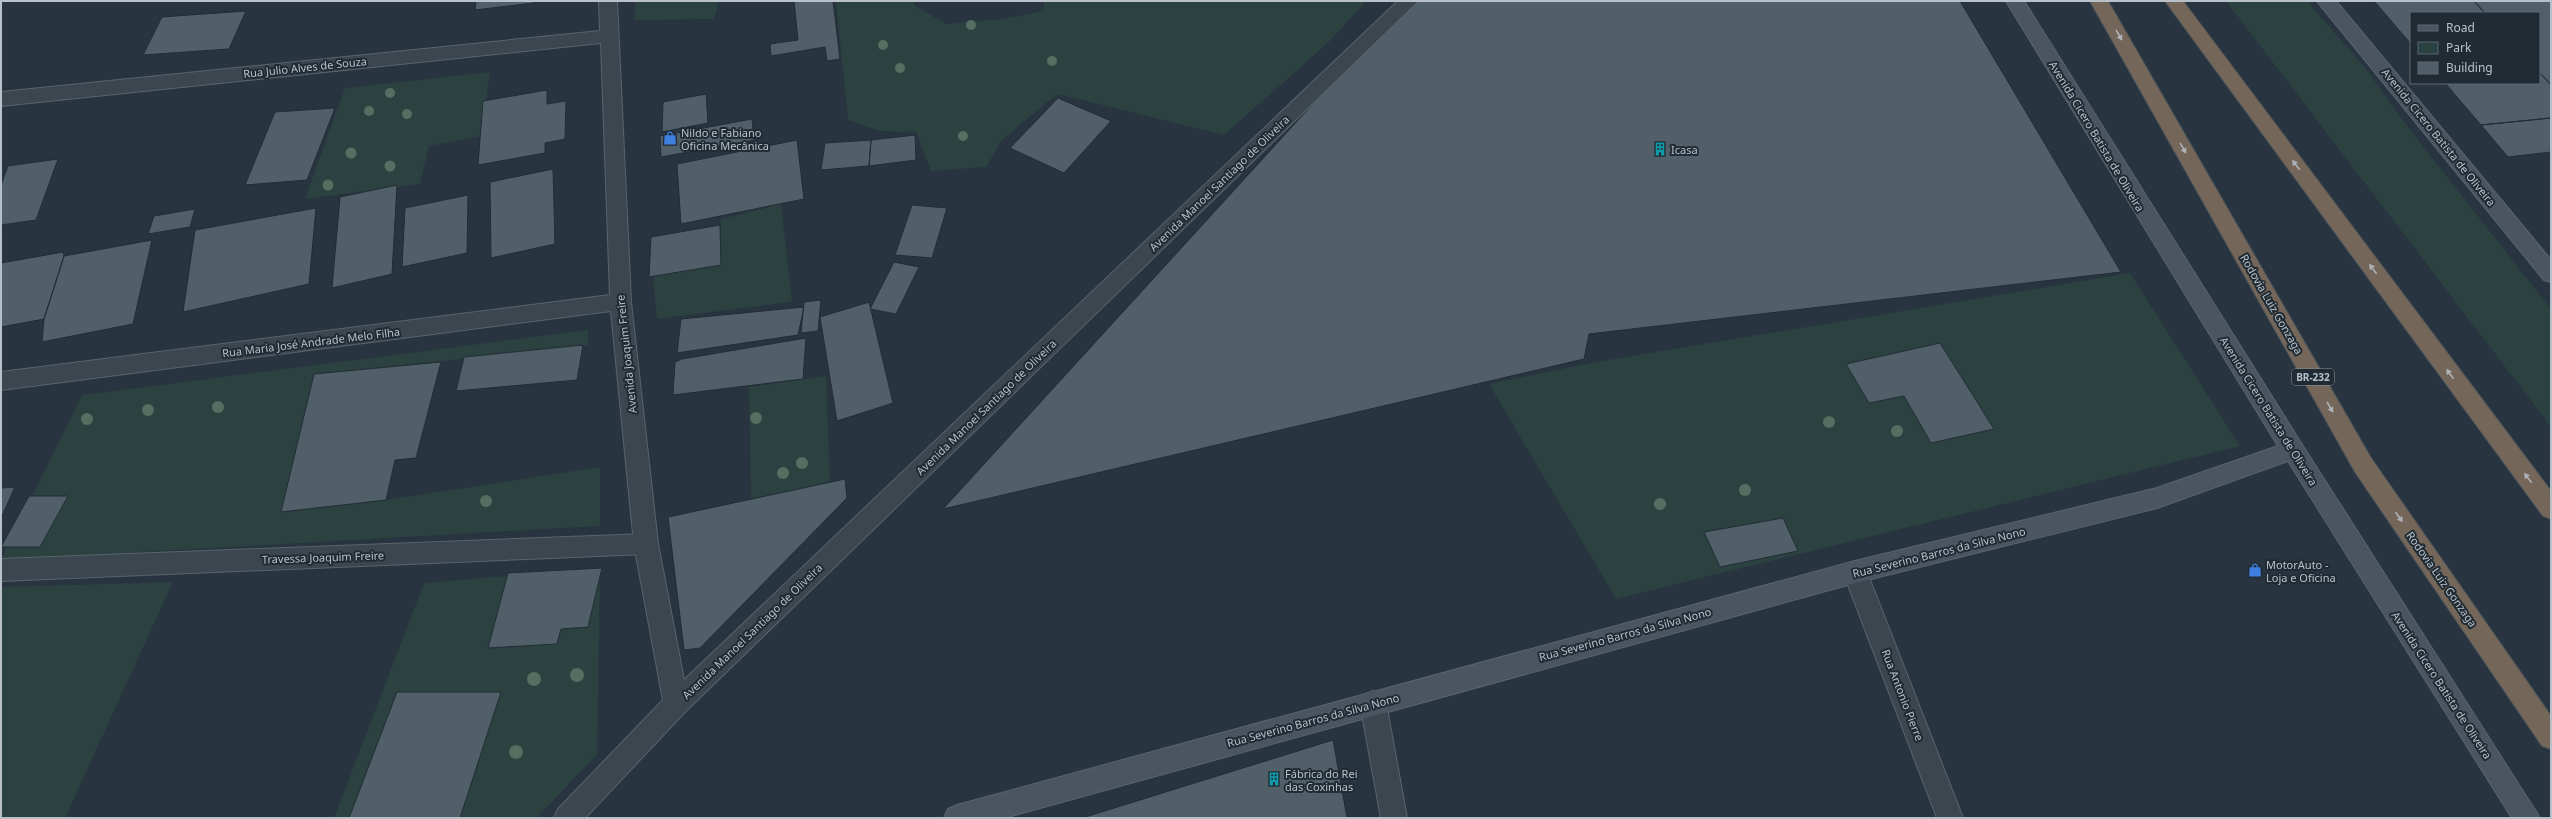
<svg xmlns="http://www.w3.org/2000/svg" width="2552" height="819" font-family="'Noto Sans',sans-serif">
<rect width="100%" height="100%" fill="#28343f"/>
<!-- green -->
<path fill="#2b4241" d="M635 1H719L714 19 635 20Z
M836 1H914V5L946 24 1003 19 1043 11 1044 1H1366L1330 41 1224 135 1057 94 1002 140 986 167 931 171 916 132 880 131 848 120Z
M2226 1H2307L2366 69 2407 126 2551 309V427Z
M490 72 481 136 429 146 420 184 305 199 345 88Z
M781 204 792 302 657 319 653 276 721 265V219Z
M2130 273 2240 446 1616 599 1489 384 1590 363Z
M588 330V345L322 374 281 512 386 500 600 467V526L1 560 82 395Z
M826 376 830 484 751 500 749 387Z
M600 568 597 754 537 818H334L424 583Z
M173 582 65 818H1V587Z"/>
<!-- building -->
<path fill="#515f69" stroke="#222d36" d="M476 1H534V3L475 10Z
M794 1H833L840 59 827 61 825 47 771 56 770 44 798 40Z
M1414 1H1960L2121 272 1589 334 1584 359 943 509 1384 26Z
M2374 1H2474L2485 13H2411V44Z
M2474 1H2551V85L2539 72V13H2485Z
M246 11 229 49 143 55 162 17Z
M2539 72 2551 85V118L2481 125 2445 83H2539Z
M547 90V104L566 101 565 139 545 143V153L478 165 483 101Z
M706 94 708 123 662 132 663 102Z
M1058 98 1111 121 1064 173 1010 148Z
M335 108 307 180 245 185 275 112Z
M2551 118V152L2508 157 2481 125Z
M752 119 754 140 661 157 660 136Z
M915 135 916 160 869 166 871 140Z
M797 140 804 199 681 224 677 164Z
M871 140 869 166 821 170 825 143Z
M58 159 36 220 1 225V185L8 166Z
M553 169 555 244 491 258 490 182Z
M397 185 392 274 332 288 340 197Z
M468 195 467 253 402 267 405 208Z
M912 205 947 208 932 258 895 255Z
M316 208 309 284 183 312 195 230Z
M195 209 190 227 148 234 154 216Z
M720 225 721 265 649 277 651 237Z
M152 240 133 324 42 342 44 319 64 256Z
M63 252 64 256 44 319 1 327V263Z
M894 262 919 267 896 314 870 309Z
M821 300 818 331 801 333 804 302Z
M869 302 893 403 837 421 820 317Z
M804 307 798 335 677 353 681 319Z
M806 338 803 379 673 395 675 362 682 359Z
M1940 343 1994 429 1931 443 1904 396 1869 403 1846 364Z
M583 345 577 380 456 391 464 357Z
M441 362 416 458 395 460 386 500 281 512 314 374Z
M845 479 847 498 700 648 684 650 668 517Z
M15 487 1 518V488Z
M29 496H68L40 547H1Z
M1783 518 1798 551 1720 567 1704 532Z
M602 568 588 627 561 629 557 644 488 648 508 573Z
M397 692H501L460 818H349Z
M1333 740 1347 818H1082Z"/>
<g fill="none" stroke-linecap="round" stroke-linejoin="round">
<!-- lane casing -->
<g stroke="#59646c" stroke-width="2">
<path id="lane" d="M646 534 654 537 658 544 654 551 646 554 1 581V559Z"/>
</g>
<!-- street casing -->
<g stroke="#59646c" stroke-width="2">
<path id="street" d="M599 1H617L631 302 658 544 684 680 1398 1H1418L685 712 585 818H554L558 809 663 700 634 544 611 311 1 390V372L610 295 601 43 1 106V92L600 31Z
M1855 561 1863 565 1867 572 1963 818H1937L1843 572 1847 565Z
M1373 691 1382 695 1386 703 1407 818H1381L1360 703 1364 695Z"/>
</g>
<!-- secondary casing -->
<g stroke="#59646c" stroke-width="2">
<path id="secondary" d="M2006 1H2024L2301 443 2540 818H2512L2288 461 2157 508 1855 583 1004 818H944L948 809 957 805 1855 561 2157 488 2278 446Z
M2317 1H2336L2551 260V282L2544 280Z"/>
</g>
<!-- highway casing -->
<g stroke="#465159" stroke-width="2">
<path id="highway" d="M2090 1H2108L2371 458 2551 716V749L2542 746 2355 472Z
M2165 1H2183L2551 491V519L2543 516Z"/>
</g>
<!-- lane -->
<use href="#lane" fill="#3c464f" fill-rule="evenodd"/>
<!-- street -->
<use href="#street" fill="#3c464f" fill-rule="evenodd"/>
<!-- secondary -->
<use href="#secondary" fill="#4a5561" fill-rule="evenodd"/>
<!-- highway -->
<use href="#highway" fill="#746659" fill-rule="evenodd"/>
</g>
<!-- trees -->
<g fill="#546e61">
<circle cx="971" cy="25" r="5"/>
<circle cx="883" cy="45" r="5"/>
<circle cx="1052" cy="61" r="5"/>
<circle cx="900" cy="68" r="5"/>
<circle cx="390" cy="93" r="5"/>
<circle cx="369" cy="111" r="5"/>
<circle cx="407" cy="114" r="5"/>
<circle cx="963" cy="136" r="5"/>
<circle cx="351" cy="153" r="5.5"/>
<circle cx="390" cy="166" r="5.5"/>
<circle cx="328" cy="185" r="5.5"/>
<circle cx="218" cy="407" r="6"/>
<circle cx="148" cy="410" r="6"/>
<circle cx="756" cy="418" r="6"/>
<circle cx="87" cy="419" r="6"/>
<circle cx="1829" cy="422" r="6"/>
<circle cx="1897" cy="431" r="6"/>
<circle cx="802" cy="463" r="6"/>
<circle cx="783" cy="473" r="6"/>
<circle cx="1745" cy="490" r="6"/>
<circle cx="486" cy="501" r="6"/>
<circle cx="1660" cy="504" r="6"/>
<circle cx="577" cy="675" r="7"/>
<circle cx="534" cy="679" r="7"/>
<circle cx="516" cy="752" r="7"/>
</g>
<!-- one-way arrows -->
<defs><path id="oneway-solid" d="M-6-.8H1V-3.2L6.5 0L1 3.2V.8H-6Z"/></defs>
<g fill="#aeb3b8">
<use href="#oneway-solid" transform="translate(2119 35) rotate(60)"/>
<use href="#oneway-solid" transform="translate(2183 148) rotate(60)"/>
<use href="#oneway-solid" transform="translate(2296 165) rotate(-127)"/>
<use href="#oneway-solid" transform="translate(2373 269) rotate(-127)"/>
<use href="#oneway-solid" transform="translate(2450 374) rotate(-127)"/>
<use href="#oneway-solid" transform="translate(2330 407) rotate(60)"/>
<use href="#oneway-solid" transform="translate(2528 478) rotate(-127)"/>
<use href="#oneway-solid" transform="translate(2399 517) rotate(55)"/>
</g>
<!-- icons -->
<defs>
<g id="shop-bare" transform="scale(1.08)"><path d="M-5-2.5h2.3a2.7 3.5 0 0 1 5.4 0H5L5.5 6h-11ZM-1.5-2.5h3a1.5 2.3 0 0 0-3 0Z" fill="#3f7fe0" stroke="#202b34" stroke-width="2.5" paint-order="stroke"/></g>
<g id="building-bare" transform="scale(1.08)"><path d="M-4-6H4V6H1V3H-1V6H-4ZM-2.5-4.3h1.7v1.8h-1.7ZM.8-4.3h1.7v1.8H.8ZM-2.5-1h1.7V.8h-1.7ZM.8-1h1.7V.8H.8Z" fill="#0f9aa8" stroke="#202b34" stroke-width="2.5" paint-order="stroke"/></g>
</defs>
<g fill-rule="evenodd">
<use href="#shop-bare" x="670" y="138"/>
<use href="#building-bare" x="1660" y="149"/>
<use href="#shop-bare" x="2255" y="570"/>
<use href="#building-bare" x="1274" y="779"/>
</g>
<g text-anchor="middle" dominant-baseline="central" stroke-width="4" stroke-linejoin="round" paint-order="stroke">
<!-- shield labels -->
<rect fill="#202b34" stroke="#8a949c" stroke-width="1" x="2292" y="369" width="42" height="16" rx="3"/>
<g font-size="10" font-weight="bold" fill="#b8c1c9">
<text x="2313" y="377">BR-232</text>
</g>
<!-- street labels -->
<g font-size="11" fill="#b8c1c9" stroke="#202b34">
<text transform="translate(305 67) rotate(-6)">Rua Julio Alves de Souza</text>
<text transform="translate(2097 136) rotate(59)">Avenida Cicero Batista de Oliveira</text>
<text transform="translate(2439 137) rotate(51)">Avenida Cicero Batista de Oliveira</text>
<text transform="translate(1219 183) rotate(-44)">Avenida Manoel Santiago de Oliveira</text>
<text transform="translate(2272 304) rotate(60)">Rodovia Luiz Gonzaga</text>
<text transform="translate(311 342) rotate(-7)">Rua Maria José Andrade Melo Filha</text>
<text transform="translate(626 354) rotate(-96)">Avenida Joaquim Freire</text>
<text transform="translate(986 407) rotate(-44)">Avenida Manoel Santiago de Oliveira</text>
<text transform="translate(2269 411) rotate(58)">Avenida Cicero Batista de Oliveira</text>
<text transform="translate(1939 552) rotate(-14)">Rua Severino Barros da Silva Nono</text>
<text transform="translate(323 557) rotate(-2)">Travessa Joaquim Freire</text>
<text transform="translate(2442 579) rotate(55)">Rodovia Luiz Gonzaga</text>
<text transform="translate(752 631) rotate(-44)">Avenida Manoel Santiago de Oliveira</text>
<text transform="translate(1625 634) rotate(-15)">Rua Severino Barros da Silva Nono</text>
<text transform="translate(2442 685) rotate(57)">Avenida Cicero Batista de Oliveira</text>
<text transform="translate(1903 695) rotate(69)">Rua Antonio Pierre</text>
<text transform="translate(1313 720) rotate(-15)">Rua Severino Barros da Silva Nono</text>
</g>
<!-- poi labels -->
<g font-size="11" fill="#b8c1c9" stroke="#202b34" text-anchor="start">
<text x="681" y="132">Nildo e Fabiano<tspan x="681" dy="13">Oficina Mecânica</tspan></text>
<text x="1671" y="149">Icasa</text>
<text x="2266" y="564">MotorAuto -<tspan x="2266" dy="13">Loja e Oficina</tspan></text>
<text x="1285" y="773">Fábrica do Rei<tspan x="1285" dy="13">das Coxinhas</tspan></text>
</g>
</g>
<!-- border -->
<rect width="2552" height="819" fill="none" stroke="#b8c1c9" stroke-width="4"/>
<!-- legend -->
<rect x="2410" y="12" width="130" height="72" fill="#202b34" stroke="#5d6770"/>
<rect x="2418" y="25" width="20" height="6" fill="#4a5561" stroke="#5d6770"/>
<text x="2446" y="32" font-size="12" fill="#b8c1c9">Road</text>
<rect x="2418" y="42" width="20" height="12" fill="#2b4241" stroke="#5d6770"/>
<text x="2446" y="52" font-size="12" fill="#b8c1c9">Park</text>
<rect x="2418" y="62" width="20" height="12" fill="#515f69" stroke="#5d6770"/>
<text x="2446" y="72" font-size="12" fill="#b8c1c9">Building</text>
</svg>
